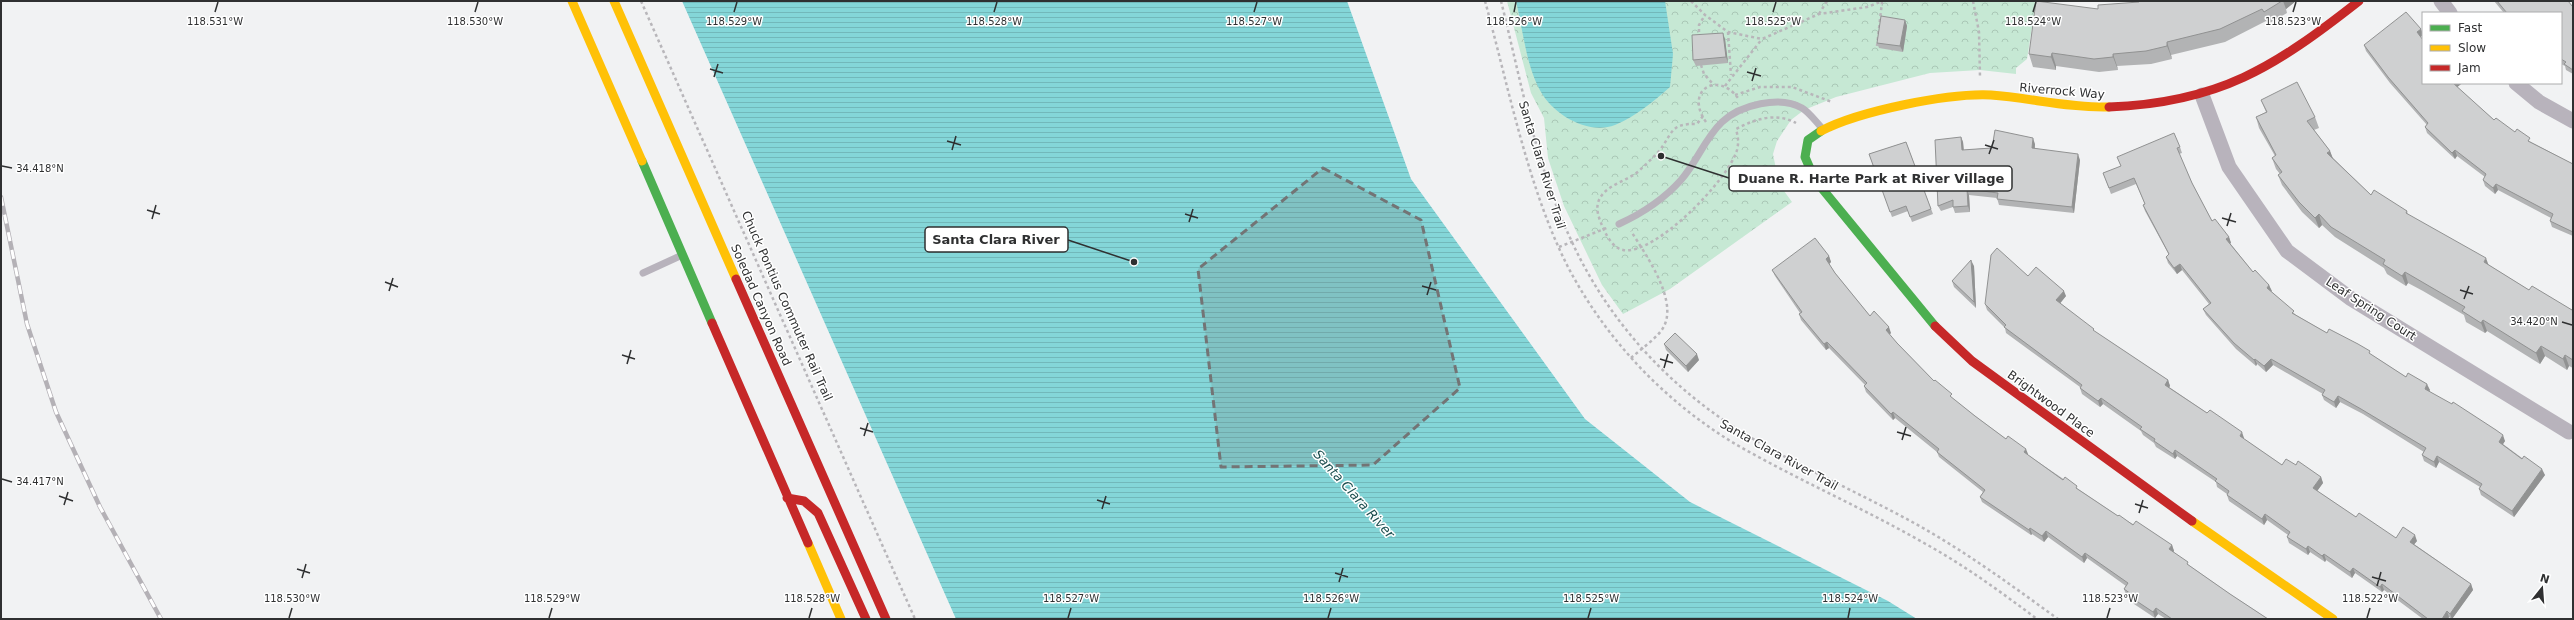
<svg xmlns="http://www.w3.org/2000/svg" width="2574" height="620" font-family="'DejaVu Sans',sans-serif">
<defs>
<pattern id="park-crowns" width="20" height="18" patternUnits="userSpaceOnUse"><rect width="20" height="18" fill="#c6e8d4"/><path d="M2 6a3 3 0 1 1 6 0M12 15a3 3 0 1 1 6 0" fill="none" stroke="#aac7b6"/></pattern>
<pattern id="water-rules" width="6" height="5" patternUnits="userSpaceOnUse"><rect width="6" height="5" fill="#84d6d8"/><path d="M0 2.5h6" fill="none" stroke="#72b8ba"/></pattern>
</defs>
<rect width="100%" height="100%" fill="#f1f2f3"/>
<!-- park -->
<path fill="url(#park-crowns)" d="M1507 1H2036L2027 59 2016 68V74L1980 70 1930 73 1836 97 1804 110 1791 120 1777 141 1773 154 1779 184 1792 202 1670 289 1623 314 1602 285 1564 206 1548 158 1544 118 1531 93Z"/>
<!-- water -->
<path fill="url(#water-rules)" d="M682 1H1347L1411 179 1585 419 1690 502 1888 601 1917 619H956Z
M1516 1H1665L1673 54 1670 87C1653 102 1636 116 1615 125 1588 135 1554 115 1541 92 1526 66 1523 30 1516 1Z"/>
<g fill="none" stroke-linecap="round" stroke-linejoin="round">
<!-- path -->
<path stroke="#b8b6ba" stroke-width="2.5" stroke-dasharray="3 3" stroke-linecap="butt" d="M641 1 915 619
M1485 1C1508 85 1528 188 1567 265 1605 339 1666 403 1737 445 1798 480 1863 508 1924 543 1964 565 2001 592 2037 619
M1501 1C1521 81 1536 167 1572 242 1608 320 1667 385 1740 431 1798 467 1863 494 1923 528 1970 555 2014 587 2058 619
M1691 1 1705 15 1728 32 1762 39 1819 14 1867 7 1883 1
M1973 1 1979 32 1980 77
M1819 14 1827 1
M1728 32 1731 75
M1699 38V25L1705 15
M1877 46 1882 2
M1701 65 1704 74 1713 84
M1725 86 1762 39
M1735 95 1760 87H1792L1832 102
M1703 116 1697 124C1669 123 1673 134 1659 151 1653 158 1646 164 1640 170 1629 180 1610 184 1602 195 1595 204 1597 213 1601 223 1605 233 1612 248 1623 250 1655 256 1729 179 1737 150 1739 142 1738 137 1736 129 1755 119 1776 112 1796 123
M1706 122C1684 91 1717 70 1738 98
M1559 247 1609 227
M1631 358C1641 349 1653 341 1661 331 1682 304 1645 254 1631 231"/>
<!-- lane -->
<path stroke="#b8b3bc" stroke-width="7" d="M1619 224C1643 213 1664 199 1681 180 1697 162 1705 138 1722 122 1740 105 1780 95 1802 108 1809 112 1816 122 1822 128
M643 273 680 256"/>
<!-- street -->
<path stroke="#b8b3bc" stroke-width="15" d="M2441 1 2450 13
M2516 83 2539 102 2573 121
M2202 95 2229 167 2287 251 2350 298 2569 432"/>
<!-- fast -->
<path stroke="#4caf50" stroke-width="9" d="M1821 131 1808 140 1805 157 1815 180 1935 326
M642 161 712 323"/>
<!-- slow -->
<path stroke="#ffc107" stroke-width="9" d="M572 1 642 161
M614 1 736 279
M1821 131C1859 111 1948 93 1991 95 2031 98 2069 108 2109 107
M2192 521 2333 619
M808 543 841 619"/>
<!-- jam -->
<path stroke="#c62828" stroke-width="9" d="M2109 107C2219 103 2275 67 2359 1
M736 279 886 619
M712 323 808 543
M1935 326 1972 361 2192 521
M787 498 804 501 818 513 866 619"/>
<!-- rail casing -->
<g stroke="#b4b1b6" stroke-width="4.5">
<path id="rail" d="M1 197 27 324 56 412 100 507 161 619"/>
</g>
<!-- rail -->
<use href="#rail" stroke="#fff" stroke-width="3" stroke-dasharray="9" stroke-linecap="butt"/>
</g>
<!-- wall -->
<path fill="#b2b3b4" d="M2139 1H2296L2286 9 2287 13 2268 24 2266 21 2225 42 2171 55 2172 59 2151 64 2117 66 2118 70 2099 72 2056 66V70L2033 67 2029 54 2098 9 2139 2Z
M2494 1H2568L2573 7V74L2566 70 2565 66 2561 64V13H2504Z
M1905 20 1907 26 1903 52 1879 48 1877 43Z
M2421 29 2423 35 2421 37 2423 83 2461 84 2457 87 2494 120 2531 142 2573 164V236L2552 227 2550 221 2551 218 2498 190 2495 194 2485 186 2483 180 2485 177 2457 156 2455 159 2427 133 2425 127 2427 125 2390 83 2366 51 2364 45Z
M1725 39 1728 63 1696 66 1693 60Z
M2261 100 2315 117 2319 128 2314 130 2330 151 2332 157 2371 195 2407 211 2408 215 2529 290 2572 310 2573 308V368L2569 366 2567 370 2545 356 2540 364 2487 331 2485 333 2466 322 2464 315 2423 291 2408 283 2406 286 2387 274 2384 268 2335 237 2322 225 2319 228 2302 212 2282 185 2278 175 2280 174 2276 169 2272 158 2275 156 2259 128 2256 117 2266 112Z
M1961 137 1963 142 1964 150 2035 144V148L2080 160 2074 213 1999 205 1997 198 1969 195 1970 212 1955 213 1953 207 1941 211 1938 206Z
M1906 142 1933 214 1912 222 1908 211 1892 217 1869 154Z
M2180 147 2182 153 2179 154 2192 183 2212 221 2229 237 2231 243H2230L2253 272 2269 285 2271 291 2296 315 2327 333 2372 355 2406 377 2430 390 2429 391 2505 441 2503 444 2545 475 2514 517 2481 495 2479 489 2480 487 2439 462 2436 468 2424 461 2422 455 2424 452 2363 414 2340 402 2336 408 2324 400 2322 395 2323 394 2273 365 2266 372 2257 364 2256 366 2236 349 2206 315 2203 309 2209 304 2182 270 2177 274 2168 263 2166 257 2169 255 2145 211 2143 205 2145 204 2136 184 2111 194 2103 173Z
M1829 256 1831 262 1829 264 1835 273 1870 316 1891 333 1889 335 1897 343 1934 381 1953 399 1975 416 2006 439 2028 454V455L2118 516 2172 545 2174 551 2173 552 2190 566 2230 594 2268 619H2166L2158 614 2155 618 2134 604 2133 600 2126 595 2124 589 2126 586 2087 558 2084 563 2048 537 2044 542 2032 534 2031 535 1982 502 1980 497 1983 492 1939 457 1937 452 1895 418 1893 420 1866 392 1864 386 1865 385 1829 348 1826 350 1801 320 1799 314 1800 313 1775 276 1772 270Z
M1974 266 1976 308 1954 287 1952 281Z
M2028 276 2066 296 2060 303 2095 332 2168 380 2170 386 2169 387 2244 438V439L2282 465H2296L2321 477 2323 483 2317 491 2356 517 2396 538 2417 541 2414 544 2471 584 2473 590 2452 619 2449 617 2448 619H2423L2384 590 2382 592 2355 573 2352 578 2326 560 2325 562 2310 552 2308 555 2289 543 2287 537 2288 535 2267 520 2264 525 2229 501 2227 495V494L2217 487 2216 482 2177 456 2175 459 2156 447 2154 443 2143 435 2141 431 2103 404 2100 407 2082 394 2080 388V387L2006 333 2005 328 1987 310 1985 304Z
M1664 344 1699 360 1688 372 1666 350Z"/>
<!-- shaded-wall -->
<path fill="#919292" d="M2283 1H2296L2286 9Z
M1905 20 1907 26 1903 52 1900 46Z
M2421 29 2423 35 2419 38 2417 32Z
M1723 33 1725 39 1728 63 1726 57Z
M2167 42 2171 55 2172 59 2167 46Z
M2052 53 2056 66V70L2051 57Z
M2113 54 2117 66 2118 70 2113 57Z
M2453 83H2461V84L2455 89Z
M1961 137 1963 142 1964 156 1962 150Z
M2033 138 2035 144 2034 154 2032 148Z
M2455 150 2457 156 2455 159 2452 153Z
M2330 151 2334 161 2327 153Z
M2078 154 2080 160 2074 213 2072 207Z
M2496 184 2498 190 2495 194 2493 188Z
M1967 189 1969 195 1970 212 1968 206Z
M2319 214 2322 225 2319 228 2315 218Z
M2229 237 2231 243 2228 245 2226 239Z
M1829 256 1831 262 1828 265 1826 259Z
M2486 258 2490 269 2484 262Z
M1971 260 1974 266 1976 308 1974 302Z
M2180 264 2182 270 2177 274 2174 268Z
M2405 272 2408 283 2406 286 2402 276Z
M2269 285 2272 291 2269 294 2267 288Z
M2064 291 2066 296 2058 306 2056 300Z
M2483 320 2487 331 2485 333 2481 323Z
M1889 327 1891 333 1888 336 1886 330Z
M1827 342 1829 348 1826 350 1824 344Z
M2541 346 2545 356 2540 364 2536 353Z
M1697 354 1699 360 1688 372 1686 366Z
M2565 355 2569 366 2567 370 2563 359Z
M2255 359 2257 364 2256 366 2254 360Z
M2271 359 2273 365 2266 372 2264 366Z
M2168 380 2170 386 2167 390 2165 385Z
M2427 384 2430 390 2427 395 2425 389Z
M2338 396 2340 402 2336 408 2334 402Z
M2101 398 2103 404 2100 407 2098 401Z
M1893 412 1895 418 1893 420 1891 414Z
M2242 432 2244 438 2242 442 2240 436Z
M2503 435 2505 441 2501 447 2499 442Z
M2026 449 2028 454 2026 458 2024 452Z
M2175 450 2177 456 2175 459 2173 454Z
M2437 456 2439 462 2436 468 2434 462Z
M2542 469 2545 475 2514 517 2512 511Z
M2321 477 2323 483 2315 494 2313 488Z
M2265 514 2267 520 2264 525 2262 519Z
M2030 528 2032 534 2031 535 2029 530Z
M2046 531 2048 537 2044 542 2042 536Z
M2415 535 2417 541 2412 547 2410 542Z
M2172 545 2174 551 2171 555 2169 549Z
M2308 546 2310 552 2308 555 2306 549Z
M2085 553 2087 558 2084 563 2082 557Z
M2324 554 2326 560 2325 562 2322 556Z
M2353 568 2355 573 2352 578 2350 572Z
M2382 584 2384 590 2382 592 2380 587Z
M2471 584 2473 590 2452 619 2450 614Z
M2156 608 2158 614 2155 618 2153 612Z
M2447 611 2449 617 2448 619H2442Z"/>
<!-- building -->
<path fill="#cfd0d1" stroke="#919292" d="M2036 1 2098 9V5L2139 2V1H2282L2264 12 2262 9 2220 29 2167 42V46L2146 51 2113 54V57L2094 59 2052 53 2051 57 2029 54Z
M2497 1H2568L2573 7V70L2564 64 2566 62 2561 59V13H2507Z
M2406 12 2421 29 2417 32 2423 40V83H2453L2494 120 2496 118 2515 132 2517 129 2530 138 2528 141 2573 164V232L2550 221 2553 214 2496 184 2493 188 2483 180 2486 174 2455 150 2452 153 2425 127 2428 123 2388 77 2364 45Z
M1881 16 1905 20 1900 46 1877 43Z
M1723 33 1726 57 1693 60 1692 35Z
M2297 82 2315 117 2307 121 2330 151 2327 153 2371 195 2374 190 2407 211 2406 213 2486 258 2484 262 2529 290 2532 286 2572 310 2573 308V360L2565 355 2563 359 2541 346 2536 353 2483 320 2481 323 2462 311 2465 307 2405 272 2402 276 2383 264 2385 260 2331 227 2319 214 2315 218 2299 202 2278 175 2282 172 2272 158 2276 155 2256 117 2267 112 2261 100Z
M1995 130 2033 138 2032 148 2078 154 2072 207 1997 199 1998 193 1967 189 1968 206 1953 207V200L1938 206 1935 140 1961 137 1962 150 1992 148Z
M2174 133 2180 147 2177 148 2192 183 2212 221 2215 219 2229 237 2226 239 2253 272 2255 270 2269 285 2267 288 2294 311 2292 313 2327 333 2329 329 2358 344 2370 351 2369 353 2406 377 2408 373 2427 384 2425 389 2452 404 2453 402 2496 430 2503 435 2499 442 2522 459 2524 456 2542 469 2512 511 2479 489 2482 484 2437 456 2434 462 2422 455 2426 448 2361 409 2338 396 2334 402 2322 395 2325 390 2271 359 2264 366 2255 359 2254 360 2234 343 2203 309 2211 303 2180 264 2174 268 2166 257 2169 254 2143 205 2145 204 2134 178 2109 188 2103 173 2121 166 2117 157Z
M1906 142 1931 209 1910 217 1906 206 1890 212 1869 154Z
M1815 238 1829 256 1826 259 1835 273 1870 316 1874 311 1889 327 1886 330 1897 343 1934 381 1935 380 1952 394 1950 396 1975 416 2006 439 2008 436 2026 449 2024 452 2063 480 2065 477 2077 486 2076 488 2118 516 2119 515 2133 525 2136 521 2172 545 2169 549 2188 562 2187 564 2230 594 2268 619H2172L2156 608 2153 612 2132 598 2134 596 2124 589 2128 583 2085 553 2082 557 2046 531 2042 536 2030 528 2029 530 1980 497 1985 490 1937 452 1939 449 1893 412 1891 414 1864 386 1867 383 1827 342 1824 344 1799 314 1802 312 1772 270Z
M1997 248 2028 276 2036 267 2064 291 2056 300 2094 329 2093 330 2168 380 2165 385 2207 413 2210 410 2242 432 2240 436 2282 465 2286 459 2296 465 2298 461 2321 477 2313 488 2356 517 2359 513 2396 538 2403 527 2415 535 2410 542 2471 584 2450 614 2447 611 2442 619H2428L2382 584 2380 587 2353 568 2350 572 2324 554 2322 556 2308 546 2306 549 2287 537 2290 532 2265 514 2262 519 2227 495 2229 491 2215 481 2217 479 2175 450 2173 454 2154 441 2155 439 2140 429 2142 427 2101 398 2098 401 2080 388 2082 385 2004 327 2006 325 1985 304 1991 255Z
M1971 260 1974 302 1952 281Z
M1675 333 1697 354 1686 366 1664 344Z"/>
<!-- marked area -->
<path fill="#737475" fill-opacity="0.2" stroke="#737475" stroke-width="3" stroke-dasharray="8 5" stroke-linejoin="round" d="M1323 168 1421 220 1460 388 1373 465 1221 467 1198 269Z"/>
<!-- ticks -->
<path fill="none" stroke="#2f3031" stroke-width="1.5" d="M215 12 218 2M475 12 478 2M734 12 737 2M994 12 997 2M1254 12 1257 2M1514 12 1516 2M1773 12 1776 2M2033 12 2036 2M2293 12 2296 2M710 69 723 73M1747 72 1761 76M714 77 718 64M1752 81 1756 68M947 141 961 145M1985 145 1998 149M952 150 956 136M1989 154 1994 140M2 166 12 168M147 210 160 214M1185 214 1198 218M2222 218 2236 222M152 219 156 205M1189 222 1193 209M2227 226 2231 213M385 282 398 287M1422 286 1436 290M2460 290 2473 294M389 291 393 278M1427 295 1431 282M2464 299 2469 286M2562 322 2572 325M622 355 635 359M1660 359 1673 363M627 364 631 350M1664 368 1668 354M860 428 873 432M1897 432 1911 436M864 436 868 423M1902 440 1906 427M2 479 12 482M59 496 73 501M1097 500 1110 504M2135 504 2148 508M64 505 68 492M1102 509 1106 496M2139 513 2143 500M297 569 310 573M1335 573 1348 577M2372 577 2386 581M302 578 306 564M1339 582 1343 568M2377 586 2381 572M289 618 292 608M549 618 552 608M809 618 812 608M1068 618 1071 608M1328 618 1331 608M1588 618 1591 608M1848 618 1850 608M2107 618 2110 608M2367 618 2370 608"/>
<g text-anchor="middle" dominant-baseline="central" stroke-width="3" stroke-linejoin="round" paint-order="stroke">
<!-- street labels -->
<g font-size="12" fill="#2f3031" stroke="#fff">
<text transform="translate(2062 91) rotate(5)">Riverrock Way</text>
<text transform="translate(1542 165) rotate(73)">Santa Clara River Trail</text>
<text transform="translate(761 305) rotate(66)">Soledad Canyon Road</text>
<text transform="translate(787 306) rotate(66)">Chuck Pontius Commuter Rail Trail</text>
<text transform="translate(2371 309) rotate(33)">Leaf Spring Court</text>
<text transform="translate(2051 404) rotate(36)">Brightwood Place</text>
<text transform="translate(1779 455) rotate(29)">Santa Clara River Trail</text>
</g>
<!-- water labels -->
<g font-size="13" font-style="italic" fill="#1c4f50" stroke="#fff">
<text transform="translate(1354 494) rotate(48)">Santa Clara River</text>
</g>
</g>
<g font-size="10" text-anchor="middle" fill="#2f3031" stroke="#fff" stroke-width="3" stroke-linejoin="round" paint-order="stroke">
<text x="215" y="25">118.531°W</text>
<text x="475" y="25">118.530°W</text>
<text x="734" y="25">118.529°W</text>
<text x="994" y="25">118.528°W</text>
<text x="1254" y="25">118.527°W</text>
<text x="1514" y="25">118.526°W</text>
<text x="1773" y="25">118.525°W</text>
<text x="2033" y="25">118.524°W</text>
<text x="2293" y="25">118.523°W</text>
<text x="40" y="172">34.418°N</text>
<text x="2534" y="325">34.420°N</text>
<text x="40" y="485">34.417°N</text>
<text x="292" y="602">118.530°W</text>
<text x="552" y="602">118.529°W</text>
<text x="812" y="602">118.528°W</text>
<text x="1071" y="602">118.527°W</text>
<text x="1331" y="602">118.526°W</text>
<text x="1591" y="602">118.525°W</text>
<text x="1850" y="602">118.524°W</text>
<text x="2110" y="602">118.523°W</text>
<text x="2370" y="602">118.522°W</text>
</g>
<!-- callouts -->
<path fill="none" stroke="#2f3031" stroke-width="1.5" d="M1661 156L1729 178M1134 262L1068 240"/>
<g fill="#2f3031" stroke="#fff" stroke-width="1.5">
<circle cx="1661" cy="156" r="4"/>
<circle cx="1134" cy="262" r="4"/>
</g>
<g fill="#fff" stroke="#2f3031" stroke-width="1.5">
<rect x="1729" y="166" width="283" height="25" rx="4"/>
<rect x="925" y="227" width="143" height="25" rx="4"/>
</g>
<g font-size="13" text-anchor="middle" font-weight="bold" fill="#2f3031">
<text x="1871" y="183">Duane R. Harte Park at River Village</text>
<text x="996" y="244">Santa Clara River</text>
</g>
<!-- border -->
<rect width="2574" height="620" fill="none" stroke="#2f3031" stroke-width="4"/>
<!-- legend -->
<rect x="2422" y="12" width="140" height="72" fill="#ffffff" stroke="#acacad"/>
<rect x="2430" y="25" width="20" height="6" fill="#4caf50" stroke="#acacad"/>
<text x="2458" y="32" font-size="12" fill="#2f3031">Fast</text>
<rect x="2430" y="45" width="20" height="6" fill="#ffc107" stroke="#acacad"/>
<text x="2458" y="52" font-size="12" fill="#2f3031">Slow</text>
<rect x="2430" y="65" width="20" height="6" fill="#c62828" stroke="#acacad"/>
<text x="2458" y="72" font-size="12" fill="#2f3031">Jam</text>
<!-- north arrow -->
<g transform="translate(2542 588) rotate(17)" stroke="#ffffff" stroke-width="3" paint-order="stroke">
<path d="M0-3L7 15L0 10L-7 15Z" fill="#2f3031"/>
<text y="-6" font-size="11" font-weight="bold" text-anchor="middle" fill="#2f3031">N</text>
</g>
</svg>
